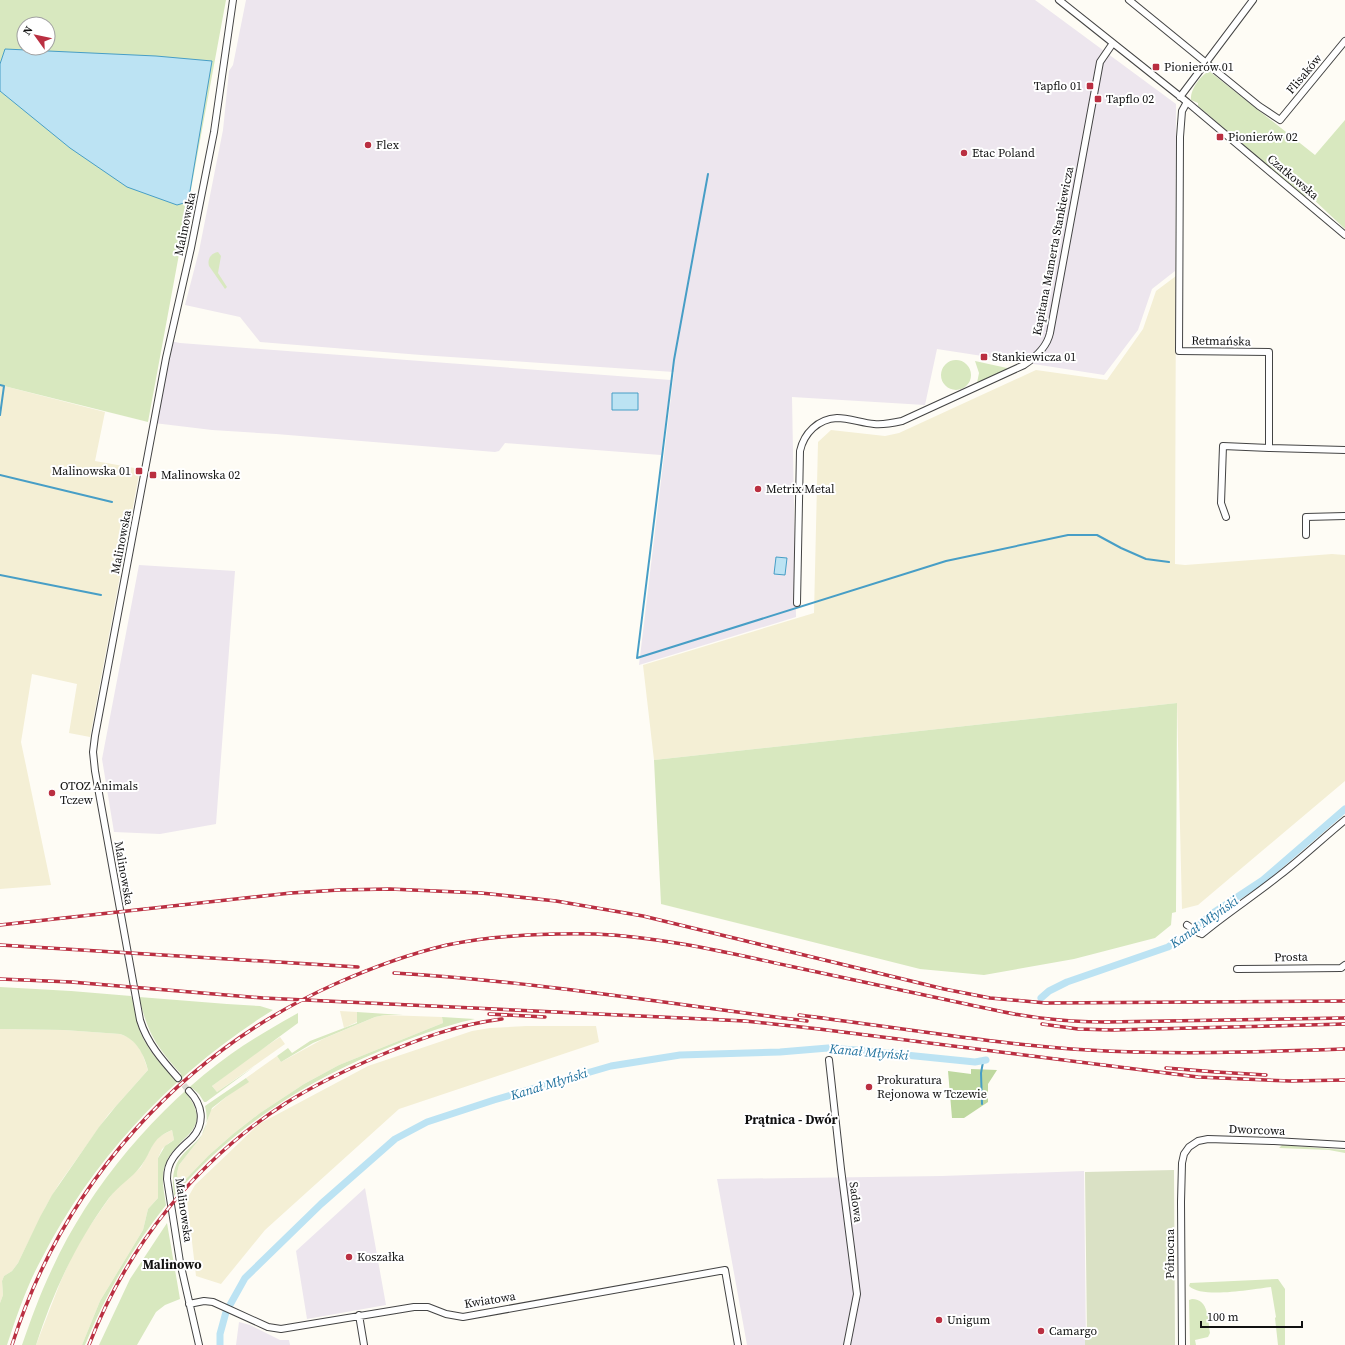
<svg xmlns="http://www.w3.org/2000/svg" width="1345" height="1345" font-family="'Source Serif 4',serif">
<rect width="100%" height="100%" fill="#fefcf5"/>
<!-- industrial -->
<path fill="#ede6ee" d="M246 0H1035L1176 104 1175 271 1152 289 1138 330 1104 375 937 349 925 405 792 397 796 617 639 665 674 372 421 355 260 342 240 317 185 305 199 251 223 130 229 71 233 65Z
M170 341 180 343 671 380 661 455 505 443 499 451 495 452 276 434 212 430 154 423Z
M139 565 235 571 216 824 160 834 114 832 102 759Z
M1084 1171 1086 1345H747L717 1179 942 1176Z
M365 1188 386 1305 307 1319 296 1251Z
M239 1322 250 1325 280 1340H289L290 1345H236Z"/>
<!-- farmland -->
<path fill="#f4efd5" d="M1176 276 1175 564 1185 565 1332 554 1345 555V781L1198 905 1182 909 1177 703 654 760 643 665 814 613 818 442 831 430 885 436 899 433 1036 370 1107 380 1143 329 1156 291Z
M0 385 105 412 95 461 140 469 90 737 69 733 77 684 32 674 21 742 51 885 0 889Z
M340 1011 357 1012V1022L344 1028Z
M385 1015 442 1017 443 1023 339 1065 304 1084 260 1113 233 1134 208 1156 185 1180H178L177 1173 179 1165 201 1137 206 1126 210 1111 226 1097 248 1081 246 1078 277 1056 281 1062 323 1039 375 1017Z
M526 1026H596L599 1042 399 1109 265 1230 221 1284 196 1276 187 1199 195 1185 259 1124 368 1066 472 1031 490 1028Z
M0 1029 64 1030 120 1034 128 1037 136 1044 142 1053 148 1070 108 1115 59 1184 46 1206 18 1263 12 1271 4 1276 2 1281 3 1295 0 1303Z
M280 1037 285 1044 217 1092 212 1086 250 1057Z
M172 1130 174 1140 169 1143 162 1149 158 1158V1198L148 1209 143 1230 100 1301 82 1345H36L60 1283 72 1256 85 1233 114 1191 141 1167 154 1142 160 1136Z"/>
<!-- green -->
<path fill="#d8e8bf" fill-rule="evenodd" d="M0 0H226L148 422 0 385ZM24 24H48V48H24Z
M1209 71 1315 155 1345 120V229L1311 197 1308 194 1305 197 1198 106V103L1191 100C1190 90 1200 76 1209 71Z
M218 252 221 256 218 273 227 287 225 289 209 266C207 259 211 253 218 252Z
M941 375a15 15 0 1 1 30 0a15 15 0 1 1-30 0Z
M975 361 1007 368 1008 369 977 383 979 373Z
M1177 703 1176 912 1172 913 1171 925 1155 938 1074 959 984 975 920 969 661 904 654 760Z
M0 987 71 991 131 996C135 1004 135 1017 138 1026 145 1048 160 1063 175 1080L181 1074C156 1046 148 1034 139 997L227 1004 260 1006 273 1010C175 1071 95 1155 42 1258 27 1285 17 1315 7 1345H0V1303L3 1295 2 1281 4 1276 12 1271 18 1263 40 1217 52 1195 99 1127 116 1106 148 1070C144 1054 136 1039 120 1034L64 1030 0 1029Z
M357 1012 403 1015H385L375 1017 313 1043 281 1062 277 1056 288 1048 292 1053 310 1041 357 1023Z
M298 1013V1023L212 1086 217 1092 255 1066 206 1102H204L199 1094 192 1088 186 1093C215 1131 178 1134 166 1163 160 1176 164 1191 166 1205 132 1248 106 1294 85 1345H82L100 1301 143 1230 148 1209 158 1198V1158L165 1146 174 1140 172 1130C150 1139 153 1150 141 1166 132 1178 118 1186 109 1198 76 1243 53 1292 36 1345H22C31 1319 40 1294 52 1269 90 1186 157 1107 231 1054 252 1039 275 1026 298 1013Z
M442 1017 475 1019C442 1026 411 1038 380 1051 301 1084 230 1130 174 1196 173 1187 172 1176 175 1168 183 1143 214 1143 205 1106L246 1078 249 1082 226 1097 212 1108 201 1137 179 1165 177 1173 178 1180H185L208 1156 233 1134 260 1113 304 1084 339 1065 443 1023Z
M1282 1145 1345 1150V1153L1329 1150 1279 1148Z
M167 1223 180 1299 165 1305 156 1312 137 1345H99L130 1279Z
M1278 1279 1285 1289V1345H1278L1275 1318 1276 1317 1271 1287C1253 1289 1202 1299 1189 1286L1190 1283Z
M1192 1299C1209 1299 1208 1320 1210 1333L1208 1337 1195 1340 1196 1345H1190L1189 1300Z"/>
<!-- forest -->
<path fill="#bed89f" d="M971 1069 997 1070 988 1084V1102L964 1118H952L948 1071 971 1074Z"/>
<!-- cemetery -->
<path fill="#dae1c5" d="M1174 1170 1175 1345H1085V1335H1087L1085 1172Z"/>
<!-- water -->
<path fill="#bce3f3" stroke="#479ec6" d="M5 49 156 56 212 61 189 197 184 203 177 205 127 187 70 148 0 91V64Z
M612 393H638V410H612Z
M776 557 787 558 785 575 774 574Z"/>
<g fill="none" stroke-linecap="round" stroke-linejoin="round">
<!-- stream -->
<path stroke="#479ec6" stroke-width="2" d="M708 174 674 360 637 658 946 561 1068 535H1097L1121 548 1146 559 1169 562
M0 385 4 386 0 415
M0 475 112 502
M0 575 101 595
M982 1104 981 1073 983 1062"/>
<!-- canal -->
<path stroke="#bce3f3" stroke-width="7" d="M1041 998 1049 991 1067 982 1168 947 1190 933 1213 913 1263 880 1345 809
M220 1345V1334L226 1312 245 1278 321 1204 395 1139 427 1122 494 1100 611 1066 680 1055 780 1052 828 1048 856 1050 975 1062 986 1060"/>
<!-- minor-tunnel -->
<path stroke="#dad9d3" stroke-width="6" stroke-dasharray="6 3" stroke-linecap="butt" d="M178 1078 189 1091"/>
<!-- minor casing -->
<g stroke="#444" stroke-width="8">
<path id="minor" d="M1059 0 1187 102 1345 235
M1129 0 1259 106 1280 120 1345 41
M1180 97 1253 0
M1187 102 1182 111 1180 137 1179 351 1269 352V448L1345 450
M1226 517 1221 503 1223 446 1269 448
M1306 535V517L1345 516
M797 603 800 451C804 433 818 419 837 418 849 418 862 423 874 424 884 425 893 423 902 421L1024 365C1036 357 1047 347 1050 333L1100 62 1113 43
M1187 925 1199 933
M1202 934C1227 913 1254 896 1280 875 1302 858 1323 838 1345 820
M1237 969 1341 968 1345 965
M829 1060 841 1169 857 1294 847 1345
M178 1078C162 1060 147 1043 140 1020L95 771 93 752 95 736 166 358 191 248 214 132 233 0
M189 1091C202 1104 206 1123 192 1138 186 1144 178 1150 173 1158 168 1165 167 1171 167 1179L180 1262 199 1345
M189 1304 204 1301 213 1302 268 1327 281 1329 414 1307H428L446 1314 463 1317 725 1270 738 1345
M359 1315 364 1345
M1182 1345 1181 1202 1182 1163 1184 1154 1189 1147 1198 1141 1208 1139 1274 1141 1345 1145"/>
</g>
<!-- minor -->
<use href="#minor" stroke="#fff" stroke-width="6"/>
<!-- rail casing -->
<g stroke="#ba2f41" stroke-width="3.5">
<path id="rail" d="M0 925 291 893 339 890 390 889 481 893 556 901 643 916 944 989 990 998 1046 1003 1345 1001
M0 945 358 967
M394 973C532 981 670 1004 807 1021
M0 979 71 982 263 998 745 1021 819 1029 1198 1077 1290 1081 1345 1080
M489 1014 545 1017
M799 1015C895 1027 992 1044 1088 1050 1174 1055 1259 1052 1345 1049
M1042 1024 1078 1029 1112 1030 1345 1024
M1166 1068 1216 1072 1266 1075
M12 1345C63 1184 181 1053 335 984 371 968 409 954 447 945 496 935 546 933 595 934 661 937 725 952 789 966 860 981 932 997 1004 1012 1038 1019 1071 1022 1106 1022L1345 1018
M89 1345C127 1246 197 1160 286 1103 316 1084 348 1069 381 1055 422 1038 456 1025 502 1019"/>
</g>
<!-- rail -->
<use href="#rail" stroke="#fff" stroke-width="2" stroke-dasharray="6" stroke-linecap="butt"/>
</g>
<!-- markers -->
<g fill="#ba2f41" stroke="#fff" stroke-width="1.5">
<rect x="1152" y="63" width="8" height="8" rx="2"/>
<rect x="1086" y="82" width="8" height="8" rx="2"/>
<rect x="1094" y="95" width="8" height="8" rx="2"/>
<rect x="1216" y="133" width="8" height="8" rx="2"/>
<circle cx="368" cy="145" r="4"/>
<circle cx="964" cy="153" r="4"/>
<rect x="980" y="353" width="8" height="8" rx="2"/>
<rect x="135" y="467" width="8" height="8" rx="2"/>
<rect x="149" y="471" width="8" height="8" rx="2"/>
<circle cx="758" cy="489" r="4"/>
<circle cx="52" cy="793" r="4"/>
<circle cx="869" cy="1087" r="4"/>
<circle cx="349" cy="1257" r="4"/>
<circle cx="939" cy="1320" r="4"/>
<circle cx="1041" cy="1331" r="4"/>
</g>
<g text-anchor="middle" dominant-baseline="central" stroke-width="4" stroke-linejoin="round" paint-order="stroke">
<!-- poi labels -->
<g font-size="12" fill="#111" stroke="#fff" text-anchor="start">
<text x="1164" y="67">Pionierów 01</text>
<text x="1082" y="86" text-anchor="end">Tapflo 01</text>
<text x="1106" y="99">Tapflo 02</text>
<text x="1228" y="137">Pionierów 02</text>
<text x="376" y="145">Flex</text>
<text x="972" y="153">Etac Poland</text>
<text x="992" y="357">Stankiewicza 01</text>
<text x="131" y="471" text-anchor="end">Malinowska 01</text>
<text x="161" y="475">Malinowska 02</text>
<text x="766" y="489">Metrix Metal</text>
<text x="60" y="786">OTOZ Animals<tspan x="60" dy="14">Tczew</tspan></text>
<text x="877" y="1080">Prokuratura<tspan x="877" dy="14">Rejonowa w Tczewie</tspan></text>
<text x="357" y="1257">Koszałka</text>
<text x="947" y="1320">Unigum</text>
<text x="1049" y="1331">Camargo</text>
</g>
<!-- street labels -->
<g font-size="12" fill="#111" stroke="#fff">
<text transform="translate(1304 74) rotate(-50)">Flisaków</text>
<text transform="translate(1293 177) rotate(40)">Czatkowska</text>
<text transform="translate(185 224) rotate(-78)">Malinowska</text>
<text transform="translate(1053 251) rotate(-79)">Kapitana Mamerta Stankiewicza</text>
<text transform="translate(1221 341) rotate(1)">Retmańska</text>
<text transform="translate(121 542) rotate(-79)">Malinowska</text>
<text transform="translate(124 873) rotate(80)">Malinowska</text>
<text transform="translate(1291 957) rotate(-1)">Prosta</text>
<text transform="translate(1257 1130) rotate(2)">Dworcowa</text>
<text transform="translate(856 1202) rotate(83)">Sadowa</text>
<text transform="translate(184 1210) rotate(82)">Malinowska</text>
<text transform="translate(1170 1254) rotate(-90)">Północna</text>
<text transform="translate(490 1300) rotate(-9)">Kwiatowa</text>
</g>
<!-- water labels -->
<g font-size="13" font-style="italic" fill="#1f719d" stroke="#fff">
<text transform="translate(1204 922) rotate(-35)">Kanał Młyński</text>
<text transform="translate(869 1052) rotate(5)">Kanał Młyński</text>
<text transform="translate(549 1084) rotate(-17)">Kanał Młyński</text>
</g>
<!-- neighbourhood labels -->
<g font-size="13" font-weight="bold" fill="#111" stroke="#fff">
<text x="791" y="1119">Prątnica - Dwór</text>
<text x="172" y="1264">Malinowo</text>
</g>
</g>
<!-- north arrow -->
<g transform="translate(36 36) rotate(303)"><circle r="19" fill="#ffffff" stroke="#a0a0a0"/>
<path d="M0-3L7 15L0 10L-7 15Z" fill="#ba2f41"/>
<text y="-6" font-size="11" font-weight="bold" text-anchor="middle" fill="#111111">N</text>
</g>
<!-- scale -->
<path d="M1201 1321v6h101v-6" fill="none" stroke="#111111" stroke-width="2"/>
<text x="1207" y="1321" font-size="12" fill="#111111" stroke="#ffffff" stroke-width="3" paint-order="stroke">100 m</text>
</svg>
